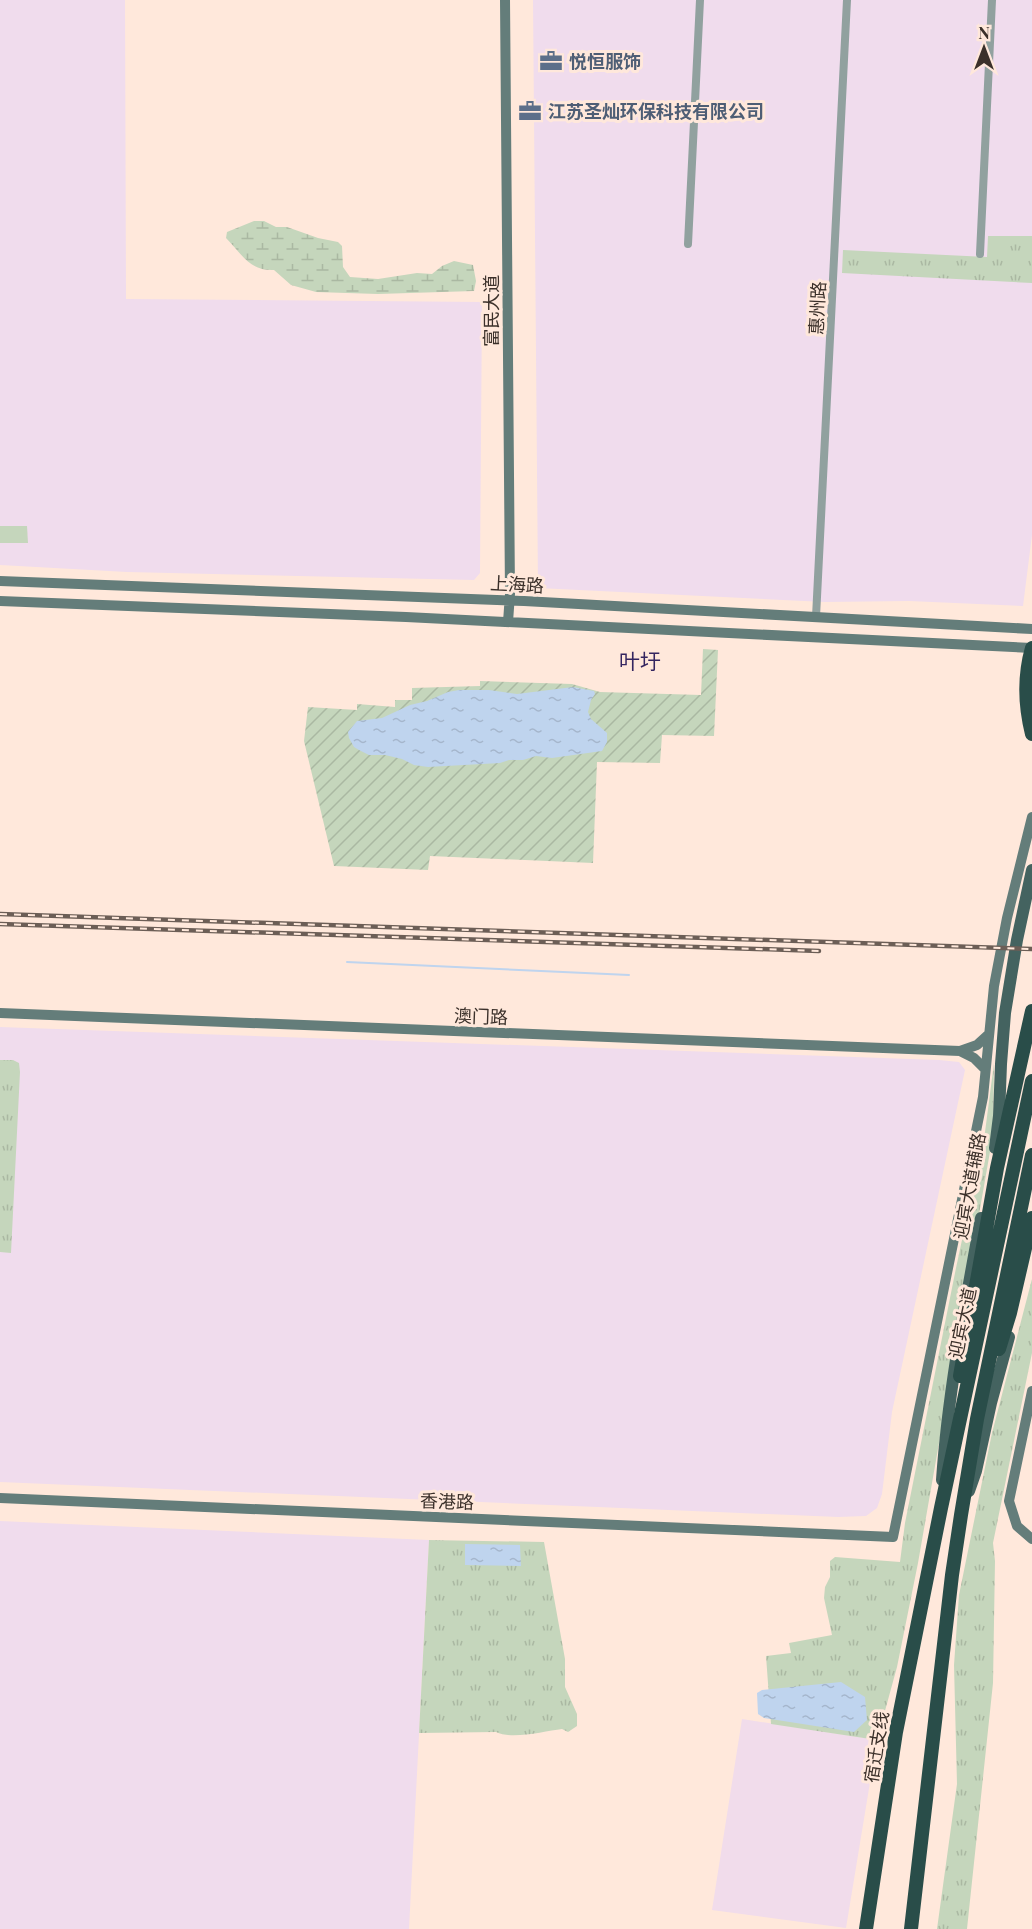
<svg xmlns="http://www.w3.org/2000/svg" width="1032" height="1929" font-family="'Playfair Display','Noto Sans SC',serif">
<defs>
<pattern id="grass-tufts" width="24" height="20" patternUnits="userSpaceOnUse" patternTransform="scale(1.5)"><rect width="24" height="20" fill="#c5d6bc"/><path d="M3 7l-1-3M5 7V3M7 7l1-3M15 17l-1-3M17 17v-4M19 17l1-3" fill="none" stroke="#aab8a2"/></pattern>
<pattern id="wetland-marsh" width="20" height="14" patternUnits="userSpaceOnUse" patternTransform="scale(1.5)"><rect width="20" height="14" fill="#c5d6bc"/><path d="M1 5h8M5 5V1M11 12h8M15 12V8" fill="none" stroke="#aab8a2"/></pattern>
<pattern id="garden-furrows" width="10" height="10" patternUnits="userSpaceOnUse" patternTransform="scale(1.5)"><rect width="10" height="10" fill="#c5d6bc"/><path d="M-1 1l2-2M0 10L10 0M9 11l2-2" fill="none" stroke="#aab8a2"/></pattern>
<pattern id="water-ripples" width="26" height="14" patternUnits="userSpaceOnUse" patternTransform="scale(1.5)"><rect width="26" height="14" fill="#bfd4ee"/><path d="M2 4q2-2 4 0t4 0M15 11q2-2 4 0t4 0" fill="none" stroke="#a5b6cc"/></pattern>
</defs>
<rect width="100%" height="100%" fill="#ffe8db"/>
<!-- commercial -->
<path fill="#f1dceb" d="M742 1719 877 1740 846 1928 712 1910Z"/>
<!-- industrial -->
<path fill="#f0dced" d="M0 0H125L126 299 482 302 480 573 474 580 127 572 0 565Z
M533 0H1032V535L1023 606 909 601 825 602 538 588Z
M0 1027 939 1060 959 1062 965 1070 892 1412 882 1494 877 1508 866 1516 838 1517 0 1482Z
M0 1521 429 1540 409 1929H0Z"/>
<!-- grass -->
<path fill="url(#grass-tufts)" d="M988 236H1032V283L842 273 843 250 987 257Z
M0 1060H13L19 1063 20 1072 11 1253 0 1252Z
M994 1063 993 1131 991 1146 918 1563 897 1667 877 1740 771 1724 766 1656 791 1653 789 1643 832 1635 824 1598 825 1587 830 1577V1561L835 1557 900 1562 905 1523 956 1268 985 1132Z
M1032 1279V1353L993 1543 995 1561 993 1683 967 1929H937L957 1784 954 1665 959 1595 992 1433Z
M429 1540 544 1542 565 1659V1687L577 1714V1726L568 1732 562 1729C545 1731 512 1740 496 1732L419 1733Z"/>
<!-- wetland -->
<path fill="url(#wetland-marsh)" d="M254 221H264L276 227H287L318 238 338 242 342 246 343 267 350 277 378 279 417 273 432 274 442 266 454 261 473 265 476 281 474 291 378 294 316 292 291 285 274 270C249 271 242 254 226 238L227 232Z"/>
<!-- garden -->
<path fill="url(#garden-furrows)" d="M703 649 718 650 714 736 662 735 660 763 597 762 593 863 430 856 428 870 334 866 304 741 308 707 357 710V704L395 707V700H412V688L480 686V681L572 684 600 692 701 695Z"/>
<!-- pitch -->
<path fill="#c5d6bc" d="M0 526H27L28 543H0Z"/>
<!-- water -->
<path fill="url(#water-ripples)" d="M573 687 594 691 595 694 591 700 588 712 591 719 607 733V742L602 751 552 758 536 756 523 760H509L500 763 428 767 414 765 402 759 385 755H369L359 750 354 747 349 738 348 732 357 721 382 718 410 705 427 701 448 692 459 690H489L517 694Z
M465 1544 520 1545 521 1566 465 1565Z
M841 1682 865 1697 867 1720 854 1732 764 1718 758 1714 757 1693 762 1690Z"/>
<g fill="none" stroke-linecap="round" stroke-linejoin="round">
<!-- stream -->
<path stroke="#bfd4ee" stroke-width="2" d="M347 962 629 975"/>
<!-- street -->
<path stroke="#91a19f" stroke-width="8" d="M688 244 700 0
M980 254 992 0
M816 617 847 0"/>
<!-- secondary -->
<path stroke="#647d7a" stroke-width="10" d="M505 0 510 594 508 622
M0 581 524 601 1032 629
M0 601 406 617 1032 648
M0 1013 960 1051 977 1045 988 1035
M960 1051 974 1058 985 1069
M1032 1391 1009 1501 1017 1526 1032 1539
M0 1498 893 1537 983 1097 994 986 1007 918 1032 817"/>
<!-- primary -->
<path stroke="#446360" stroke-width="12" d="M995 1148 999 1116 1001 1064 1005 1013 1017 940 1032 870
M942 1480C948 1392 965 1305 981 1218
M969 1491 976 1471 991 1403 1009 1337"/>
<!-- highway -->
<path stroke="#294d49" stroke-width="14" d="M999 1349 1010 1313 1032 1218
M960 1376 997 1168 1032 1011
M866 1929 896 1732 941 1508 1032 1081
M911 1929 952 1575 961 1515 977 1419 1032 1155"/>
<!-- rail casing -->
<g stroke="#6c5e56" stroke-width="4.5">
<path id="rail" d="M0 914 1032 949
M0 924 819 951"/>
</g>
<!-- rail -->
<use href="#rail" stroke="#ffe8db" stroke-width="2" stroke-dasharray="7" stroke-linecap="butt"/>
<!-- highway-bridge -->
<path stroke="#294d49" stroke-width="14" d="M1032 648C1024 676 1025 706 1032 734"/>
</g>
<!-- icons -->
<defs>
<g id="office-bare" transform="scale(1.8)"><path d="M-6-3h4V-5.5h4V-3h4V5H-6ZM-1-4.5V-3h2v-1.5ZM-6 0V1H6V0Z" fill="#5c6f8a" stroke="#ffe8db" stroke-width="2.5" paint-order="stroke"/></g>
</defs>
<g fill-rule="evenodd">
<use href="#office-bare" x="551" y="61"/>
<use href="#office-bare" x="530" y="111"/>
</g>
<g text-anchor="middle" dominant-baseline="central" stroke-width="6" stroke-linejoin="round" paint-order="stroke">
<!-- service labels -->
<g font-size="18" font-weight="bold" fill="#4e5e75" stroke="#ffe8db" text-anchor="start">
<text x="569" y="61">悦恒服饰</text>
<text x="548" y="111">江苏圣灿环保科技有限公司</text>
</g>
<!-- street labels -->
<g font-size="18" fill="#3b302a" stroke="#ffe8db">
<text transform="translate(817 308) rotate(-87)">惠州路</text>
<text transform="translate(491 311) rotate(-90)">富民大道</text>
<text transform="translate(517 584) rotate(3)">上海路</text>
<text transform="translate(481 1016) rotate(2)">澳门路</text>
<text transform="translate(969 1186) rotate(-80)">迎宾大道辅路</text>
<text transform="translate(962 1323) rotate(-78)">迎宾大道</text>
<text transform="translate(447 1501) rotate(2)">香港路</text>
<text transform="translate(876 1747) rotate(-81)">宿迁支线</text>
</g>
<!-- quarter labels -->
<g font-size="21" fill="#342560" stroke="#ffe8db">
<text x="640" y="660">叶圩</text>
</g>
</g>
<!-- north arrow -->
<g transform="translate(984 48)" stroke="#ffe8db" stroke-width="4.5" paint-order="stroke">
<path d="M0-4.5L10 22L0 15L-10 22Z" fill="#3b302a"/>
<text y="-9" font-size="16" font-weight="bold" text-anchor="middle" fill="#3b302a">N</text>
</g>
</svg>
